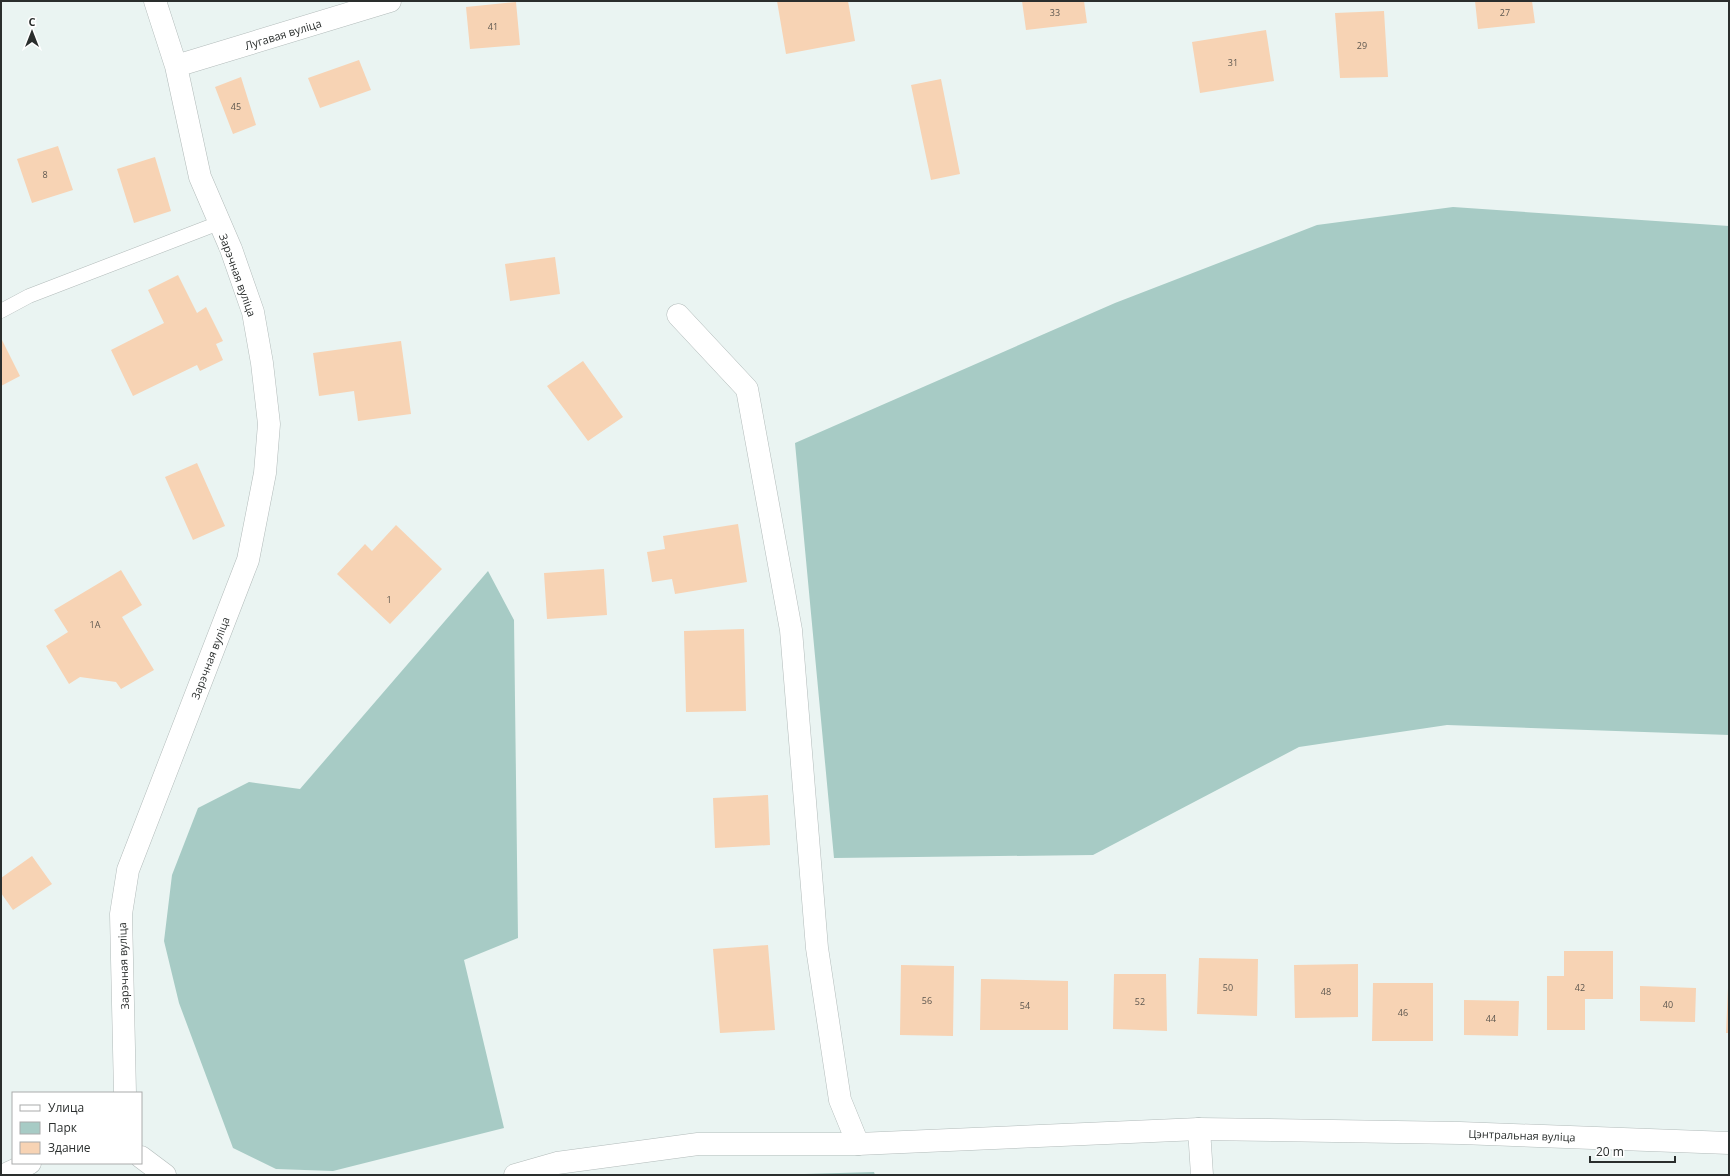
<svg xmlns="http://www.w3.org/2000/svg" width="1730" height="1176" font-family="'Open Sans',sans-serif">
<rect width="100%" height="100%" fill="#eaf4f2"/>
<!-- green -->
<path fill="#a7cbc5" d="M1453 207 1729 226V735L1447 725 1299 747 1093 855 834 858 795 443 1115 303 1317 225Z
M488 571 514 620 518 938 464 960 504 1128 333 1171 276 1169 233 1148 179 1003 164 941 172 875 198 808 249 782 300 789Z
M874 1172 875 1175H770Z"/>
<!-- building -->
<path fill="#f7d3b4" d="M777 1H848L855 41 786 54Z
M1022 1H1084L1087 23 1026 30Z
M1475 1H1532L1535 23 1478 29Z
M516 2 520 45 470 49 466 7Z
M1384 11 1388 77 1340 78 1335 13Z
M1266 30 1274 81 1200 93 1192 42Z
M359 60 371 90 320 108 308 78Z
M241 77 256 125 233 134 215 87Z
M941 79 960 174 931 180 911 85Z
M58 146 73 190 32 203 17 159Z
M155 157 171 211 134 223 117 169Z
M555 257 560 294 510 301 505 264Z
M178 275 197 313 206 307 223 341 216 344 223 360 200 371 197 365 133 396 111 350 164 323 148 290Z
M1 338 20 376 1 386Z
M401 341 411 414 358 421 354 391 319 396 313 353Z
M583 361 623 417 588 441 547 386Z
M197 463 225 526 193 540 165 477Z
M738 524 747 582 675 594 672 579 652 582 647 552 665 549 663 536Z
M396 525 442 569 390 624 337 574 365 544 372 551Z
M604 569 607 615 547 619 544 573Z
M121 570 142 605 122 617 154 670 121 689 116 682 80 677 69 684 46 646 68 632 54 610Z
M744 629 746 711 686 712 684 631Z
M768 795 770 845 715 848 713 798Z
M32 856 52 884 13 910 1 893V878Z
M768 945 775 1030 720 1033 713 949Z
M1564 951H1613V999H1585V1030H1547V976H1564Z
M1199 958 1258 959 1257 1016 1197 1014Z
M1358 964V1017L1295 1018 1294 965Z
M901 965 954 966 953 1036 900 1035Z
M1114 974H1166L1167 1031 1113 1029Z
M981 979 1068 981V1030H980Z
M1373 983H1433V1041H1372Z
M1640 986 1696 988 1695 1022 1640 1021Z
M1728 988H1729V1033H1726Z
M1464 1000 1519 1001 1518 1036 1464 1035Z"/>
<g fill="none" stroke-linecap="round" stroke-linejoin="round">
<!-- service casing -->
<g stroke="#b2bbba" stroke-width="15">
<path id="service" d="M1 311 29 296 219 223"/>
</g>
<!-- minor casing -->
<g stroke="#b2bbba" stroke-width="23">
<path id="minor" d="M176 66 390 1
M678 315 747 389 791 630 817 948 840 1100 858 1144
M125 1093 121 914 128 870 248 560 265 473 269 424 262 363 253 312 231 249 200 177 176 66 155 1
M1199 1129 1202 1175"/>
</g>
<!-- tertiary casing -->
<g stroke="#b2bbba" stroke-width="23">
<path id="tertiary" d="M141 1157 165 1175
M4 1175 30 1163
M515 1175 557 1163 698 1144H858L1199 1129 1460 1133 1729 1143"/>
</g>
<!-- service -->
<use href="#service" stroke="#fff" stroke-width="14"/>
<!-- minor -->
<use href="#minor" stroke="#fff" stroke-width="22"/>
<!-- tertiary -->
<use href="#tertiary" stroke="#fff" stroke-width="22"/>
</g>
<g text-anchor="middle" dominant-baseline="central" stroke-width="3.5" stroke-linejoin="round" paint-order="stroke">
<!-- number labels -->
<g font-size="9" fill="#5d574f">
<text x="1055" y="12">33</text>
<text x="1505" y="12">27</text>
<text x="493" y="26">41</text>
<text x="1362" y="45">29</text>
<text x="1233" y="62">31</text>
<text x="236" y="106">45</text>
<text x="45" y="174">8</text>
<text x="389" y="599">1</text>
<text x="95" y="624">1А</text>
<text x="1228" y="987">50</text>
<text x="1580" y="987">42</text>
<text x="1326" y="991">48</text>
<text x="927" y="1000">56</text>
<text x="1140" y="1001">52</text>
<text x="1668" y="1004">40</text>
<text x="1025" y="1005">54</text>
<text x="1403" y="1012">46</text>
<text x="1491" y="1018">44</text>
</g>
<!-- street labels -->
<g font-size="11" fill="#2a2e2d" stroke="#fff">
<text transform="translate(283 34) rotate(-17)">Лугавая вуліца</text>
<text transform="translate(238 275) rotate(70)">Зарэчная вуліца</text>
<text transform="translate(210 658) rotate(-69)">Зарэчная вуліца</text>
<text transform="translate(123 966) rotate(-92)">Зарэчная вуліца</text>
<text transform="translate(1522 1135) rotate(2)">Цэнтральная вуліца</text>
</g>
</g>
<!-- border -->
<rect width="1730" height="1176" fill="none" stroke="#2a2e2d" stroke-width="4"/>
<!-- legend -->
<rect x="12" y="1092" width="130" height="72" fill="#ffffff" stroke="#aaabab"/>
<rect x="20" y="1105" width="20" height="6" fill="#ffffff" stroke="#aaabab"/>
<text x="48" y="1112" font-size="12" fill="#2a2e2d">Улица</text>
<rect x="20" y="1122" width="20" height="12" fill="#a7cbc5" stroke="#aaabab"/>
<text x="48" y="1132" font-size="12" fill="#2a2e2d">Парк</text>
<rect x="20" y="1142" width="20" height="12" fill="#f7d3b4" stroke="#aaabab"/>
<text x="48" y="1152" font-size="12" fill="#2a2e2d">Здание</text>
<!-- north arrow -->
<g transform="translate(32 32)" stroke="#ffffff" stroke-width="3" paint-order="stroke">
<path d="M0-3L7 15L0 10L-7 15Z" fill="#2a2e2d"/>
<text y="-6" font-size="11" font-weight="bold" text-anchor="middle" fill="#2a2e2d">С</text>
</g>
<!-- scale -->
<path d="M1590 1156v6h85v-6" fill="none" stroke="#2a2e2d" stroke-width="2"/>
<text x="1596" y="1156" font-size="12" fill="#2a2e2d" stroke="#ffffff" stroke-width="3" paint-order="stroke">20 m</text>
</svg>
